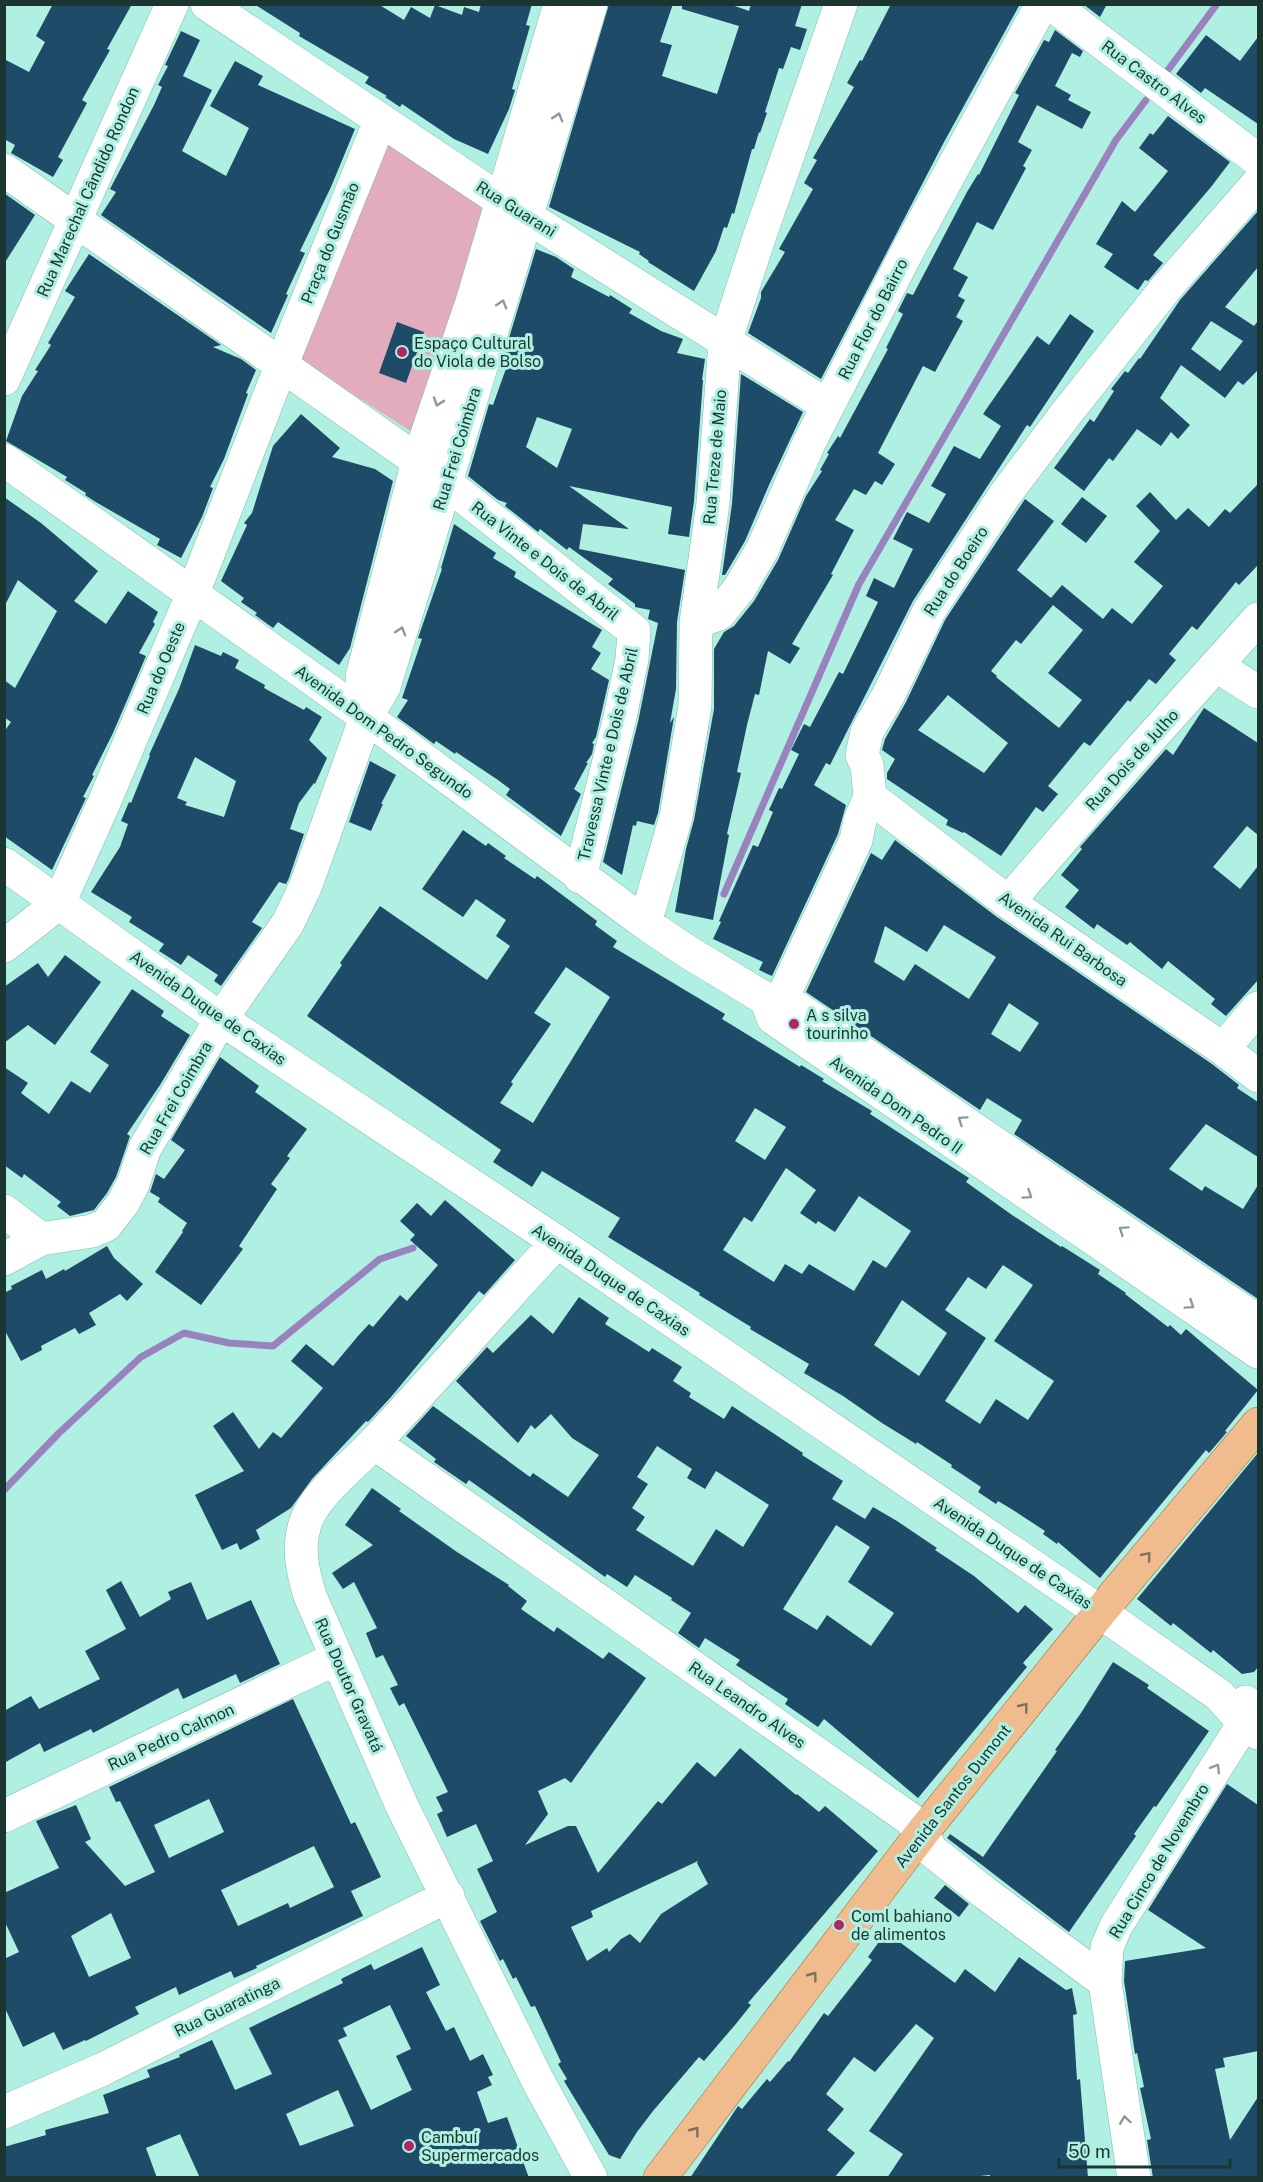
<svg xmlns="http://www.w3.org/2000/svg" width="1263" height="2182" font-family="'Public Sans',sans-serif">
<rect width="100%" height="100%" fill="#aff0e2"/>
<!-- green -->
<path fill="#e3acbc" d="M386 142 490 205 415 434 301 361Z"/>
<g fill="none" stroke-linecap="round" stroke-linejoin="round">
<!-- stream -->
<path stroke="#9883bf" stroke-width="7" d="M1168 70 1217 4
M724 894 859 584 1116 140 1146 100
M4 1490 59 1433 141 1357 184 1333 229 1343 273 1346 380 1259 413 1248"/>
</g>
<!-- building -->
<path fill="#1e4b67" fill-rule="evenodd" d="M53 4H132L107 49 110 50 82 100 87 103 58 157 63 160 53 177 11 153 15 145 4 139V59L29 72 45 42 36 36Z
M254 4H378L404 20 411 7 430 18 435 5 462 15 464 7 479 12 481 4H532L526 25 530 26 512 89 515 90 509 109 488 154 454 139 402 104 400 107 385 97 387 96 365 83 369 77 299 36 300 33Z
M609 4H673L660 42 672 45 662 76 717 94 739 26 682 9V4H729L749 11 751 4H802L795 26 807 29 800 50 791 47 783 69 779 68 765 112 767 113 760 133 759 132 754 149H752L734 214 732 213 727 228 724 227 716 251 694 291 648 262 649 261 639 254 640 252 549 207Z
M891 4H1020L944 142 821 379 748 333 761 298V292L785 252 779 249 813 189 804 183 817 160 813 158 854 87 847 83 860 60 862 61Z
M1083 4H1107L1100 17Z
M1055 30 1083 51 1080 57 1072 53 1055 86 1071 95 1068 100 1091 112 1082 129 1037 105 1018 142 1032 150 1023 166 1026 168 993 230 977 222 953 269 968 277 958 296 965 300 956 317 963 321 935 372 923 366 878 453 895 464 882 485 875 481 866 495 854 489 835 520 854 530 831 574 833 575 792 644 800 648 790 664 768 651 759 695 755 694 747 725 737 772 741 773 727 834 729 835 713 920 675 912 686 849 694 820 714 709V649L724 632 734 626 754 601 778 560 806 496 822 471 820 470 829 454 827 453 838 436 840 438 888 349 886 348 903 314 898 311 907 293 913 295 967 192 978 174 979 175 1019 95 1015 93 1044 40 1049 42Z
M181 31 200 40 183 76 212 90 182 151 226 176 249 128 210 106 235 61 263 76 258 85 355 129 331 187 300 251 305 253 286 294 288 295 271 333 101 215 116 192 110 189 154 105 162 87 158 85 168 66 165 65Z
M1206 35 1240 61 1258 37V124L1205 88 1201 93 1176 74Z
M1168 116 1230 162 1211 187 1153 255 1163 263 1148 281 1145 280 1138 290 1104 267 1113 254 1096 244 1122 201 1135 212 1168 171 1139 148 1150 133 1153 135Z
M4 193 35 215 4 264Z
M1258 211V267L1225 307 1254 326 1258 321V370L1243 385 1238 381 1225 398 1181 365 1160 398 1190 425 1178 439 1171 432 1161 446 1137 429 1113 461 1109 458 1084 491 1054 468 1090 419 1094 422 1114 391 1111 389 1125 371 1128 373 1139 358 1140 359 1180 300ZM1211 321 1243 341 1220 371 1191 349Z
M536 249 556 257 574 269 571 277 609 297 610 295 632 309 629 313 661 331 683 339 677 353 705 359 702 380H703L694 501 689 537 668 534 672 507 569 486 629 529 583 524 579 549 685 570 677 622 676 689 670 723 674 717 658 813 654 825 637 821 636 826 633 825 622 875 603 862 638 722 658 623 648 619 650 610 635 607V604L608 584 613 579 569 547 567 550 540 529 538 532 505 506 507 503 498 500 468 476 489 404 493 405 508 363 502 361ZM537 417 572 429 557 468 526 447Z
M89 254 221 345 213 347 241 359 256 370 246 393 248 394 224 459 210 487 213 488 202 517 181 558 157 545 160 539 94 501 85 495 86 493 65 480 67 477 6 441 22 396 38 371 35 370 51 345 48 343 75 297 65 291Z
M1070 314 1094 331 1030 427 1027 425 913 601 830 765 826 763 814 785 846 805 838 834 772 976 759 970 763 962 713 939 721 922 719 921 753 845 758 847 773 812 769 810 779 788 782 789 799 754 791 750 804 724 810 727 839 672 843 674 878 602 866 596 874 578 894 588 913 549 893 539 907 512 929 523 946 494 931 486 954 446 980 459 1001 426 983 414 1037 336 1049 345Z
M397 322 424 332 406 383 379 373Z
M741 374 803 412 769 485 745 541 725 575H722L732 504Z
M301 414 340 448 332 457 375 469 393 481 350 648 339 665 278 622 273 628 255 615 257 613 241 602 244 598 221 581 247 525 244 523 252 513 273 446Z
M1258 484V565L1239 585 1236 582 1197 630 1192 626 1169 654 1176 660 1156 684 1149 679 1130 702 1128 700 1090 746 1084 742 1048 786 1058 794 1043 812 1036 807 1001 856 964 832 963 833 946 825 948 820 887 779V773L895 759 882 750 885 739 906 702 945 620 1025 499 1054 521 1017 570 1051 598 1062 585 1103 619 1112 608 1132 624 1163 586 1134 562 1160 531 1136 506 1150 492 1176 520 1188 508 1209 527 1225 509 1230 513ZM1053 605 1083 630 1048 673 1082 700 1059 728 996 677 997 676 991 671 1016 640 1021 644ZM948 695 1008 743 984 773 918 730Z
M4 497 41 523 98 571 74 601 106 624 128 591 158 612 153 622 155 624 139 653 146 656 113 733 92 775 94 776 83 797 86 798 52 870 4 836V732L11 722 4 717V680L15 688 57 611 18 580 4 607Z
M1082 497 1107 516 1086 543 1061 524Z
M454 524 496 553 493 558 516 572 514 577 602 630 592 647 601 653 591 669 609 680 596 737 592 743 594 744 592 754 586 763H588L574 789 581 794 561 836 506 795 510 789 498 780 456 752 455 754 436 741 434 744 397 717 408 700 402 698 422 639 418 638 442 569 441 568Z
M195 645 221 656 223 652 239 660 235 668 265 685 264 688 304 710 306 707 322 717 309 740 327 758 315 784 314 783 299 803 290 829 304 834 289 878 286 884 279 882 252 922 262 928 221 986 214 981 218 975 188 955 181 965 159 951 164 944 129 922 132 917 91 892 120 847 128 824 121 821 129 802 131 803 150 756 149 755 179 689ZM195 757 236 781 224 817 185 805 187 802 177 798Z
M1204 708 1258 743V835L1247 826 1213 867 1240 889 1258 866V980L1226 1016 1211 1004 1215 999 1168 961 1162 969 1130 942 1127 945 1097 924 1094 929 1065 907 1079 890 1061 875 1082 849 1080 847 1166 749 1173 755Z
M370 761 396 775 381 804H383L371 831 349 822Z
M463 830 486 846 488 843 506 856 504 858 535 879 537 876 597 921 595 925 617 941 613 947 725 1014 722 1019 800 1067 801 1065 824 1079 822 1081 872 1111 870 1114 969 1178 966 1182 1012 1215 1061 1247 1062 1246 1100 1270 1098 1274 1126 1293 1125 1294 1168 1327 1170 1325 1181 1335 1186 1329 1258 1390 1225 1431 1227 1432 1209 1453 1206 1450 1100 1578 1058 1542 1057 1544 1043 1534 1045 1531 1013 1510 998 1501 996 1504 978 1492 981 1487 951 1467 952 1465 917 1442 916 1444 882 1423 843 1396 804 1373 809 1364 750 1329 751 1327 699 1295 700 1293 608 1237 620 1218 542 1171 532 1187 493 1162 501 1150 307 1016 342 965 340 963 380 906 487 980 510 946 496 936 506 920 476 899 463 917 422 889ZM566 967 610 997 533 1123 500 1103 513 1084 511 1082 551 1024 534 1013ZM755 1108 786 1127 765 1160 735 1141ZM786 1168 816 1190 800 1213 816 1224 818 1221 835 1232 859 1196 911 1231 886 1268 873 1260 854 1291 809 1264 802 1274 785 1264 774 1282 723 1250 744 1217 752 1222ZM1003 1265 1033 1285 994 1341 1054 1381 1028 1420 996 1399 980 1424 945 1401 986 1338 945 1310 968 1277 986 1289ZM902 1300 947 1333 919 1376 874 1345Z
M895 840 997 917 1212 1064 1239 1085 1237 1088 1258 1102V1157L1206 1124 1169 1169 1202 1191 1205 1186 1243 1209 1258 1185V1299L1014 1134 1022 1120 987 1098 980 1110 806 992 871 853 882 860ZM944 925 996 957 969 999 915 964 904 981 874 962 885 926 927 952ZM1009 1003 1039 1023 1020 1052 991 1034Z
M65 955 101 982 55 1045 28 1025 4 1043V987L38 963 48 977Z
M132 989 164 1011 161 1016 190 1035 160 1085 127 1134 130 1136 116 1177 107 1193 94 1210 70 1216 57 1206 61 1202 24 1174 22 1178 4 1165V1067L28 1083 21 1093 49 1114 71 1081 90 1093 109 1065 90 1052Z
M220 1057 259 1086 255 1092 307 1129 287 1156 290 1158 271 1184 277 1189 239 1246 243 1249 201 1305 155 1272 183 1232 182 1231 187 1223 158 1202 160 1198 150 1192 156 1174 164 1179 185 1150 171 1140Z
M445 1200 515 1260 484 1295 479 1291 391 1397 368 1422 366 1421 312 1479 291 1508 256 1530 260 1539 240 1550 237 1543 222 1550 195 1495 244 1471 213 1426 233 1412 259 1449 273 1432 281 1438 323 1388 291 1361 306 1344 333 1366 358 1336 369 1324 373 1327 400 1295 407 1301 438 1265 410 1240 415 1235 400 1221 417 1203 431 1216Z
M107 1246 114 1258 143 1284 127 1301 120 1294 89 1313 96 1325 79 1334 75 1328 41 1346 42 1350 21 1361 4 1329V1293L12 1289 11 1286 42 1270 46 1279 64 1269 65 1271Z
M579 1297 609 1318 605 1324 649 1352 652 1348 682 1367 673 1381 691 1393 689 1397 724 1419 732 1406 803 1453 802 1455 843 1481 832 1499 865 1519 873 1507 897 1521 937 1548 935 1550 974 1576 1018 1613 1025 1605 1053 1629 1023 1663 1027 1667 918 1798 824 1719 818 1727 785 1704 788 1699 736 1665 740 1660 705 1638 699 1648 678 1633 691 1613 671 1600 672 1598 635 1575 627 1587 607 1574 605 1577 469 1480 466 1484 434 1462 436 1459 406 1436 433 1406 530 1477 533 1473 568 1497 599 1455 572 1438 551 1414 535 1429 531 1425 518 1443 456 1381 487 1347 493 1353 531 1315 553 1334ZM657 1446 692 1469 687 1478 705 1489 716 1471 769 1505 743 1547 716 1529 693 1566 636 1530 645 1517 632 1508 648 1484 637 1477ZM836 1525 870 1547 848 1582 894 1613 871 1646 827 1615 817 1630 783 1609Z
M1258 1453V1667L1254 1672 1242 1674 1213 1650 1211 1653 1173 1623 1171 1626 1137 1599Z
M372 1488 401 1509 399 1511 457 1552 509 1585 508 1586 527 1601 521 1609 554 1632 557 1627 603 1659 609 1652 646 1678 571 1783 565 1778 538 1791 548 1814 525 1845 568 1826H576L598 1873 658 1801 662 1804 697 1762 715 1777 740 1748 796 1795 797 1794 819 1812 825 1806 878 1851 748 2003 751 2005 735 2025 704 2061 699 2057 653 2111 637 2132 620 2159 609 2155 564 2081 567 2079 558 2064 561 2062 535 2006 531 2007 516 1977 513 1979 503 1959 500 1961 480 1921 497 1912 477 1869 493 1861 476 1824 447 1837 437 1814 443 1811 436 1797 448 1792 404 1703 399 1706 390 1688 398 1685 383 1655 376 1658 366 1633 377 1628 354 1582 343 1589 332 1573 373 1545 345 1525ZM698 1861 697 1863 708 1884 661 1914 640 1943 630 1934 621 1939 609 1952 607 1948 587 1961 571 1927 593 1917 591 1911Z
M121 1581 140 1617 171 1599 168 1592 191 1582 207 1620 251 1600 280 1664 240 1683 236 1674 183 1699 178 1688 93 1733 91 1729 44 1752 40 1743 4 1763V1711L31 1696 39 1709 100 1679 85 1651 126 1629 106 1590Z
M1113 1662 1149 1685 1147 1688 1209 1731 1156 1807 1154 1806 1134 1834 1136 1836 1069 1932 947 1838 950 1834 983 1857 1057 1751 1055 1750 1081 1713Z
M293 1699 351 1824 355 1822 381 1877 351 1891 363 1916 256 1966 257 1968 234 1978 231 1971 179 1995 176 1987 135 2007 139 2014 86 2041 85 2040 63 2050 54 2032 23 2047 4 2006V1959L19 1952 4 1920V1893L59 1868 36 1821 76 1805 91 1839 85 1842 125 1886 155 1872 120 1801 116 1802 109 1787ZM209 1799 224 1832 169 1858 154 1825ZM314 1846 334 1887 290 1908 288 1903 238 1926 221 1890ZM111 1913 131 1958 89 1977 71 1936Z
M1227 1784 1258 1805V2051L1223 2058 1225 2067 1215 2069 1230 2140 1258 2097V2178H1153L1147 2140 1151 2139 1140 2088 1144 2087 1137 2053 1135 2054 1124 1981 1125 1961 1206 1948 1148 1910Z
M945 1885 969 1904 959 1917 934 1898Z
M886 1932 955 1983 965 1969 995 1992 1019 1957 1066 1990 1072 1988 1077 2014 1073 2015 1077 2080 1080 2079 1088 2178H990V2175L959 2178H887L903 2154 869 2131 934 2038 916 2024 875 2072 854 2057 826 2094 844 2109 827 2130 855 2153 834 2178H690L738 2106 742 2109 767 2079 770 2082 788 2061 789 2062 824 2013 828 2016 872 1960 868 1957Z
M422 1947 440 1985 426 1992 446 2031 454 2027 470 2061 483 2054 493 2075 488 2077 492 2085 477 2092 488 2123 507 2117 529 2178H200L180 2134 146 2148 157 2178H4V2147L46 2135 45 2130 109 2113 103 2095 150 2077 147 2070 180 2057 179 2055 212 2040 235 2090 272 2074 249 2028 343 1983 341 1979 371 1964 374 1970ZM390 2005 411 2049 396 2056 412 2090 371 2110 338 2040 347 2036 343 2028ZM338 2090 354 2126 300 2146 286 2114Z"/>
<g fill="none" stroke-linecap="round" stroke-linejoin="round">
<!-- minor casing -->
<g stroke="#7dbcaf" stroke-width="34">
<path id="minor" d="M207 4 502 201 828 406
M1051 4 1258 160
M4 170 418 461 634 631 632 659 620 717 580 877
M4 379 172 4
M4 460 366 717 645 923 688 952 766 999
M696 622 719 614 739 589 762 550 809 443 906 254 1042 4
M1217 666 1258 692
M366 717 362 677 418 461 473 299 560 4
M870 797 1008 902 1223 1049 1258 1076
M4 864 221 1019 557 1242 1100 1612 1219 1695 1244 1723 1258 1733
M1008 902 1139 751 1258 619
M645 923 676 817 695 706 696 622 713 503 725 342 760 235 841 4
M4 946 59 903 103 805 193 593 281 366 380 121
M766 999 773 1018 1258 1352
M788 1002C945 1108 1100 1217 1258 1321
M773 1018 856 840 860 820 870 797 867 765 862 755 867 732 889 694 929 611 1004 496 1065 415 1166 288 1258 183
M1223 1049 1258 1008
M4 1211 41 1239
M557 1242C496 1308 437 1375 376 1441 354 1465 315 1493 305 1524 297 1549 303 1572 310 1596L402 1806 538 2081 591 2178
M4 1259 41 1239 92 1231 106 1225 123 1203 133 1184 145 1148 221 1019 288 923 306 885 366 717 384 687 591 4
M374 1443 910 1819 922 1833 931 1850 985 1893 1105 1982
M4 1816 337 1658
M4 2112 103 2069 448 1896
M1134 2178 1105 1982 1107 1947 1116 1926 1244 1723 1246 1702"/>
</g>
<!-- major casing -->
<g stroke="#9f703c" stroke-width="34">
<path id="major" d="M660 2178 922 1833 1100 1612 1258 1424"/>
</g>
<!-- minor -->
<use href="#minor" stroke="#fff" stroke-width="33"/>
<!-- major -->
<use href="#major" stroke="#f0bc8e" stroke-width="33"/>
</g>
<!-- one-way arrows -->
<defs><path id="oneway-chevron" d="M-2-3.5L2.5 0L-2 3.5" fill="none" stroke-width="1.6" stroke-linecap="round" stroke-linejoin="round" transform="scale(1.5)"/></defs>
<g stroke="#8d9a98">
<use href="#oneway-chevron" transform="translate(558 117) rotate(-73)"/>
<use href="#oneway-chevron" transform="translate(502 304) rotate(-73)"/>
<use href="#oneway-chevron" transform="translate(438 402) rotate(109)"/>
<use href="#oneway-chevron" transform="translate(401 631) rotate(-73)"/>
<use href="#oneway-chevron" transform="translate(962 1120) rotate(-146)"/>
<use href="#oneway-chevron" transform="translate(1028 1195) rotate(34)"/>
<use href="#oneway-chevron" transform="translate(1123 1230) rotate(-145)"/>
<use href="#oneway-chevron" transform="translate(1190 1305) rotate(34)"/>
<use href="#oneway-chevron" transform="translate(1216 1768) rotate(-58)"/>
<use href="#oneway-chevron" transform="translate(1125 2120) rotate(-98)"/>
</g>
<g stroke="#7b725a">
<use href="#oneway-chevron" transform="translate(1147 1556) rotate(-50)"/>
<use href="#oneway-chevron" transform="translate(1024 1707) rotate(-51)"/>
<use href="#oneway-chevron" transform="translate(813 1976) rotate(-53)"/>
<use href="#oneway-chevron" transform="translate(695 2131) rotate(-53)"/>
</g>
<!-- markers -->
<g fill="#b02562" stroke="#aff0e2" stroke-width="2">
<circle cx="402" cy="352" r="6"/>
<circle cx="794" cy="1024" r="6"/>
<circle cx="839" cy="1925" r="6"/>
<circle cx="409" cy="2146" r="6"/>
</g>
<g text-anchor="middle" dominant-baseline="central" stroke-width="6" stroke-linejoin="round" paint-order="stroke">
<!-- street labels -->
<g font-size="16" fill="#1b3630" stroke="#aff0e2">
<text transform="translate(1154 82) rotate(37)">Rua Castro Alves</text>
<text transform="translate(88 192) rotate(-66)">Rua Marechal Cândido Rondon</text>
<text transform="translate(516 209) rotate(32)">Rua Guarani</text>
<text transform="translate(330 243) rotate(-68)">Praça do Gusmão</text>
<text transform="translate(873 319) rotate(-63)">Rua Flor do Bairro</text>
<text transform="translate(457 449) rotate(-73)">Rua Frei Coimbra</text>
<text transform="translate(715 457) rotate(-85)">Rua Treze de Maio</text>
<text transform="translate(545 561) rotate(38)">Rua Vinte e Dois de Abril</text>
<text transform="translate(956 571) rotate(-57)">Rua do Boeiro</text>
<text transform="translate(161 668) rotate(-67)">Rua do Oeste</text>
<text transform="translate(384 732) rotate(36)">Avenida Dom Pedro Segundo</text>
<text transform="translate(608 754) rotate(-77)">Travessa Vinte e Dois de Abril</text>
<text transform="translate(1132 760) rotate(-48)">Rua Dois de Julho</text>
<text transform="translate(1063 939) rotate(35)">Avenida Rui Barbosa</text>
<text transform="translate(208 1008) rotate(35)">Avenida Duque de Caxias</text>
<text transform="translate(176 1098) rotate(-60)">Rua Frei Coimbra</text>
<text transform="translate(896 1105) rotate(35)">Avenida Dom Pedro II</text>
<text transform="translate(611 1280) rotate(34)">Avenida Duque de Caxias</text>
<text transform="translate(1013 1553) rotate(34)">Avenida Duque de Caxias</text>
<text transform="translate(349 1685) rotate(66)">Rua Doutor Gravatá</text>
<text transform="translate(747 1705) rotate(35)">Rua Leandro Alves</text>
<text transform="translate(171 1737) rotate(-25)">Rua Pedro Calmon</text>
<text transform="translate(953 1796) rotate(-52)">Avenida Santos Dumont</text>
<text transform="translate(1159 1861) rotate(-59)">Rua Cinco de Novembro</text>
<text transform="translate(227 2007) rotate(-26)">Rua Guaratinga</text>
</g>
<!-- poi labels -->
<g font-size="16" fill="#1b3630" stroke="#aff0e2" text-anchor="start">
<text x="414" y="343">Espaço Cultural<tspan x="414" dy="18">do Viola de Bolso</tspan></text>
<text x="806" y="1015">A s silva<tspan x="806" dy="18">tourinho</tspan></text>
<text x="851" y="1916">Coml bahiano<tspan x="851" dy="18">de alimentos</tspan></text>
<text x="421" y="2137">Cambuí<tspan x="421" dy="18">Supermercados</tspan></text>
</g>
</g>
<!-- border -->
<rect width="1263" height="2182" fill="none" stroke="#1b3630" stroke-width="12"/>
<!-- scale -->
<path d="M1059 2158v9h171v-9" fill="none" stroke="#1b3630" stroke-width="3"/>
<text x="1068" y="2158" font-size="18" fill="#1b3630" stroke="#aff0e2" stroke-width="4.5" paint-order="stroke">50 m</text>
</svg>
